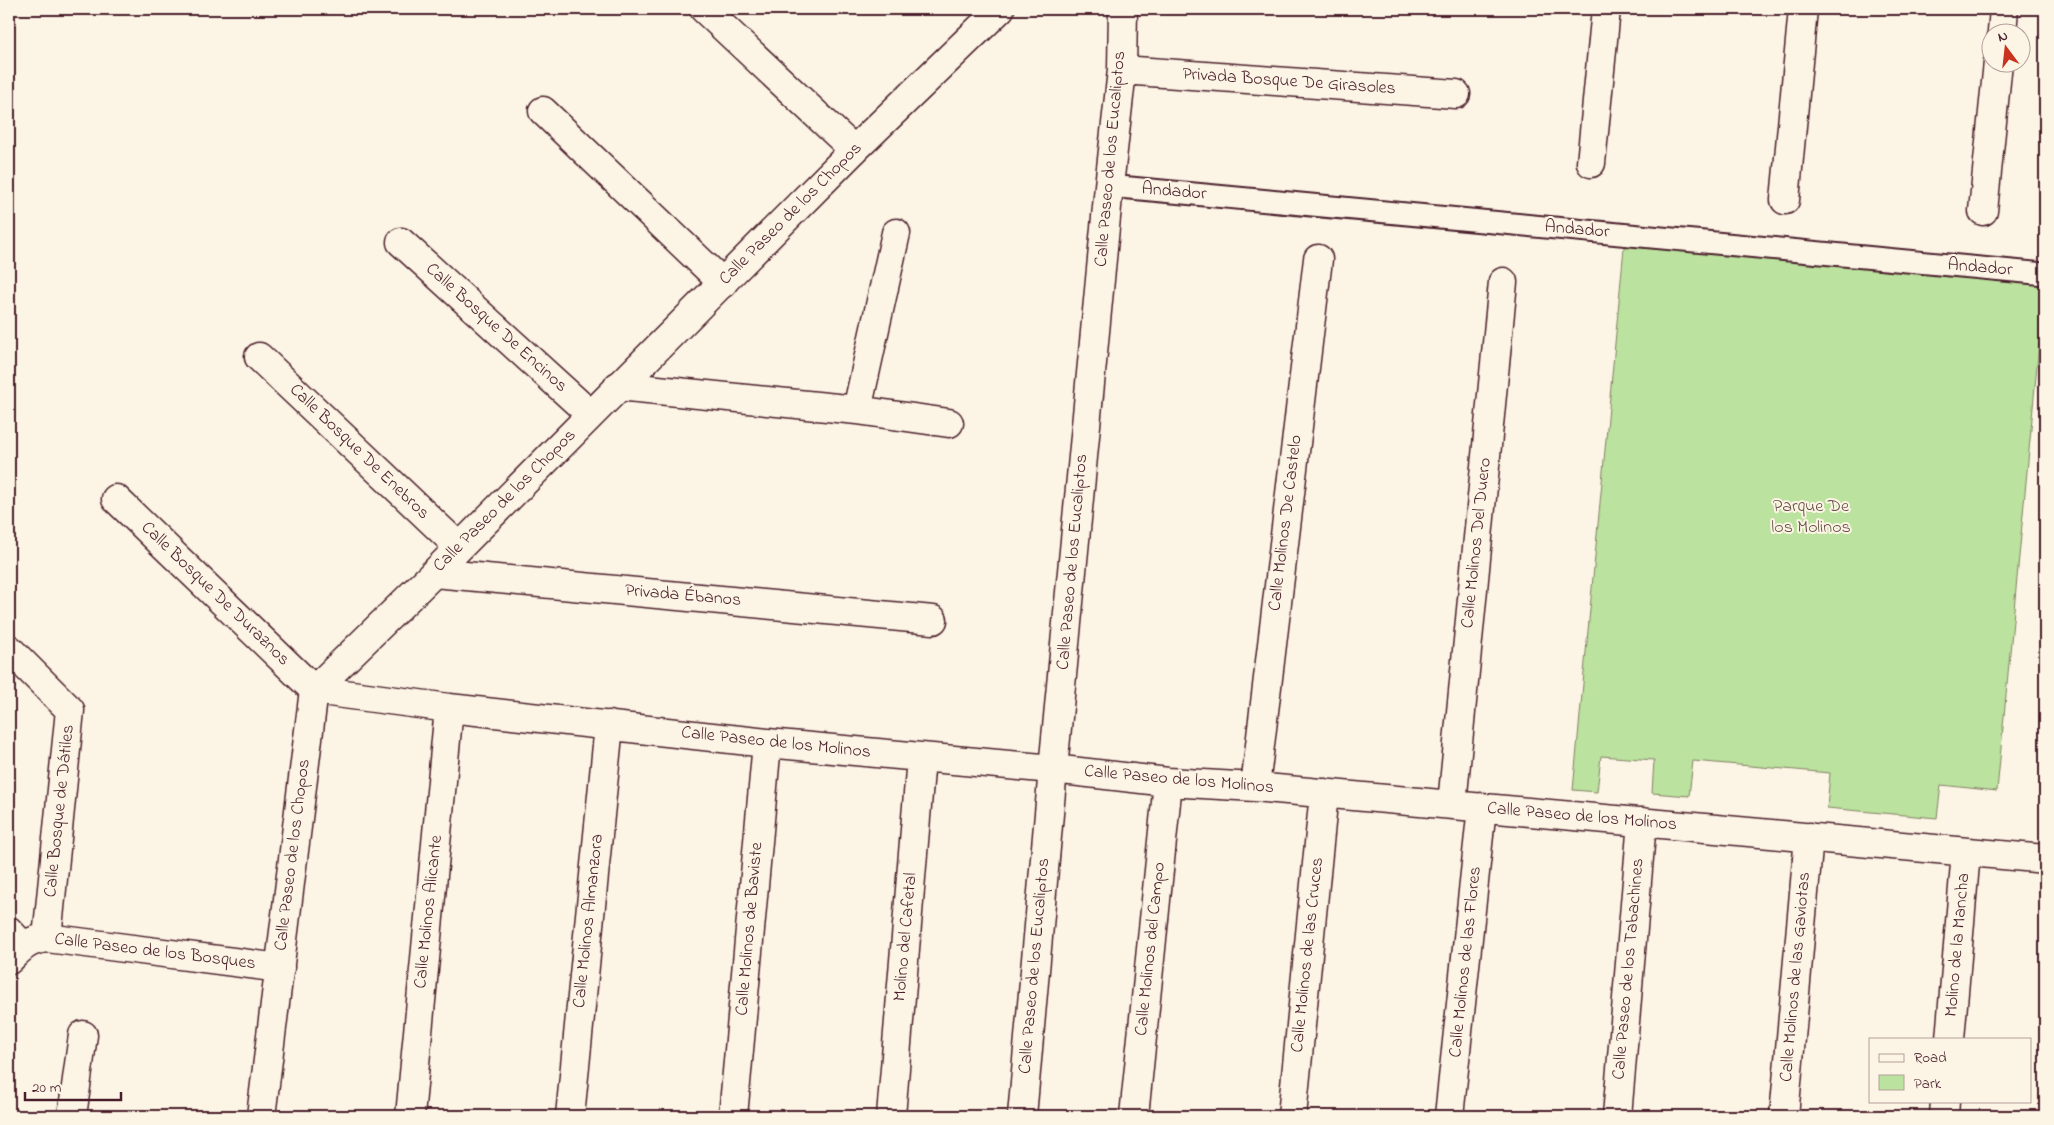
<svg xmlns="http://www.w3.org/2000/svg" width="2054" height="1125" font-family="'Indie Flower',sans-serif">
<rect width="100%" height="100%" fill="#fcf5e5"/>
<filter id="ink" filterUnits="userSpaceOnUse"><feTurbulence type="fractalNoise" baseFrequency=".02" numOctaves="2"/><feDisplacementMap in="SourceGraphic" scale="10" xChannelSelector="R" yChannelSelector="G"/><feConvolveMatrix kernelMatrix="1 2 1 2 8 2 1 2 1" color-interpolation-filters="sRGB"/></filter>
<g filter="url(#ink)">
<!-- green -->
<path fill="#bbe29e" stroke="#828064" d="M1625 237 2045 280 1997 791 1941 785 1937 818 1827 808 1830 773 1693 761 1689 796 1652 793 1654 760 1601 756 1597 792 1573 790Z"/>
<g fill="none" stroke-linecap="round" stroke-linejoin="round">
<!-- pedestrian casing -->
<g stroke="#4a1f2b" stroke-width="25">
<path id="pedestrian" d="M1109 186 2045 274"/>
</g>
<!-- minor casing -->
<g stroke="#4a1f2b" stroke-width="31">
<path id="minor" d="M704 9 854 150
M2002 32 2004 9
M1122 70 1456 94
M543 111 723 283
M1591 163 1606 9
M1785 200 1803 9
M1983 211 1998 62
M401 242 590 414
M259 357 458 546
M618 386 857 410 949 423
M857 410 896 233
M116 499 314 690 449 708 767 743 1053 769 1168 782 1255 787 2045 859
M434 573 933 620
M9 649 70 710 47 938
M1255 787 1318 259
M1452 804 1503 282
M9 931 23 946
M1950 1039 1966 852
M72 1116 83 1035
M410 1116 449 708
M570 1116 609 725
M733 1116 767 743
M891 1116 921 758
M1022 1116 1053 769 1109 186 1122 70 1123 9
M1134 1116 1168 782
M1292 1116 1324 793
M1449 1116 1482 807
M1617 1116 1642 822
M1784 1116 1809 837
M1944 1116 1945 1101"/>
</g>
<!-- tertiary casing -->
<g stroke="#4a1f2b" stroke-width="31">
<path id="tertiary" d="M9 960C22 947 28 940 47 938L280 968"/>
</g>
<!-- secondary casing -->
<g stroke="#4a1f2b" stroke-width="31">
<path id="secondary" d="M261 1116 314 690 434 573 854 150 1000 9"/>
</g>
<!-- pedestrian -->
<use href="#pedestrian" stroke="#fcf5e5" stroke-width="21"/>
<!-- minor -->
<use href="#minor" stroke="#fcf5e5" stroke-width="28"/>
<!-- tertiary -->
<use href="#tertiary" stroke="#fcf5e5" stroke-width="28"/>
<!-- secondary -->
<use href="#secondary" stroke="#fcf5e5" stroke-width="28"/>
</g>
</g>
<g text-anchor="middle" dominant-baseline="central" stroke-width="4" stroke-linejoin="round" paint-order="stroke">
<!-- street labels -->
<g font-size="18" fill="#4a1f2b" stroke="#fcf5e5">
<text transform="translate(1289 82) rotate(4)">Privada Bosque De Girasoles</text>
<text transform="translate(1111 159) rotate(-85)">Calle Paseo de los Eucaliptos</text>
<text transform="translate(1174 192) rotate(5)">Andador</text>
<text transform="translate(791 214) rotate(-45)">Calle Paseo de los Chopos</text>
<text transform="translate(1577 230) rotate(5)">Andador</text>
<text transform="translate(1980 268) rotate(5)">Andador</text>
<text transform="translate(496 328) rotate(42)">Calle Bosque De Encinos</text>
<text transform="translate(359 452) rotate(44)">Calle Bosque De Enebros</text>
<text transform="translate(505 501) rotate(-45)">Calle Paseo de los Chopos</text>
<text transform="translate(1286 523) rotate(-83)">Calle Molinos De Castelo</text>
<text transform="translate(1477 543) rotate(-84)">Calle Molinos Del Duero</text>
<text transform="translate(1073 562) rotate(-85)">Calle Paseo de los Eucaliptos</text>
<text transform="translate(215 594) rotate(44)">Calle Bosque De Duraznos</text>
<text transform="translate(683 596) rotate(5)">Privada Ébanos</text>
<text transform="translate(776 743) rotate(6)">Calle Paseo de los Molinos</text>
<text transform="translate(1179 780) rotate(5)">Calle Paseo de los Molinos</text>
<text transform="translate(60 811) rotate(-84)">Calle Bosque de Dátiles</text>
<text transform="translate(1582 817) rotate(5)">Calle Paseo de los Molinos</text>
<text transform="translate(293 855) rotate(-83)">Calle Paseo de los Chopos</text>
<text transform="translate(429 912) rotate(-84)">Calle Molinos Alicante</text>
<text transform="translate(589 921) rotate(-84)">Calle Molinos Almanzora</text>
<text transform="translate(750 929) rotate(-85)">Calle Molinos de Baviste</text>
<text transform="translate(906 937) rotate(-85)">Molino del Cafetal</text>
<text transform="translate(1958 945) rotate(-85)">Molino de la Mancha</text>
<text transform="translate(1151 949) rotate(-84)">Calle Molinos del Campo</text>
<text transform="translate(155 952) rotate(7)">Calle Paseo de los Bosques</text>
<text transform="translate(1308 955) rotate(-84)">Calle Molinos de las Cruces</text>
<text transform="translate(1466 962) rotate(-84)">Calle Molinos de las Flores</text>
<text transform="translate(1035 966) rotate(-85)">Calle Paseo de los Eucaliptos</text>
<text transform="translate(1629 969) rotate(-85)">Calle Paseo de los Tabachines</text>
<text transform="translate(1796 977) rotate(-85)">Calle Molinos de las Gaviotas</text>
</g>
<!-- park labels -->
<g font-size="18" fill="#665048" stroke="#fcf5e5">
<text x="1811" y="507">Parque De<tspan x="1811" dy="21">los Molinos</tspan></text>
</g>
</g>
<!-- margin -->
<rect width="2054" height="1125" fill="none" stroke="#fcf5e5" stroke-width="30"/>
<rect x="15" y="15" width="2024" height="1095" fill="none" stroke="#4a1f2b" stroke-width="2" filter="url(#ink)"/>
<!-- legend -->
<rect x="1869" y="1038" width="162" height="65" fill="#fcf5e5" stroke="#b59f9b"/>
<rect x="1879" y="1054" width="25" height="8" fill="#fcf5e5" stroke="#b59f9b"/>
<text x="1914" y="1062" font-size="15" fill="#4a1f2b">Road</text>
<rect x="1879" y="1075" width="25" height="15" fill="#bbe29e" stroke="#b59f9b"/>
<text x="1914" y="1088" font-size="15" fill="#4a1f2b">Park</text>
<!-- north arrow -->
<g transform="translate(2006 48) rotate(345)"><circle r="24" fill="#fcf5e5" stroke="#b59f9b"/>
<path d="M0-4L9 19L0 12L-9 19Z" fill="#c8321e"/>
<text y="-8" font-size="14" font-weight="bold" text-anchor="middle" fill="#4a1f2b">N</text>
</g>
<!-- scale -->
<path d="M25 1092v8h96v-8" fill="none" stroke="#4a1f2b" stroke-width="2.5"/>
<text x="32" y="1092" font-size="15" fill="#4a1f2b" stroke="#fcf5e5" stroke-width="4" paint-order="stroke">20 m</text>
</svg>
